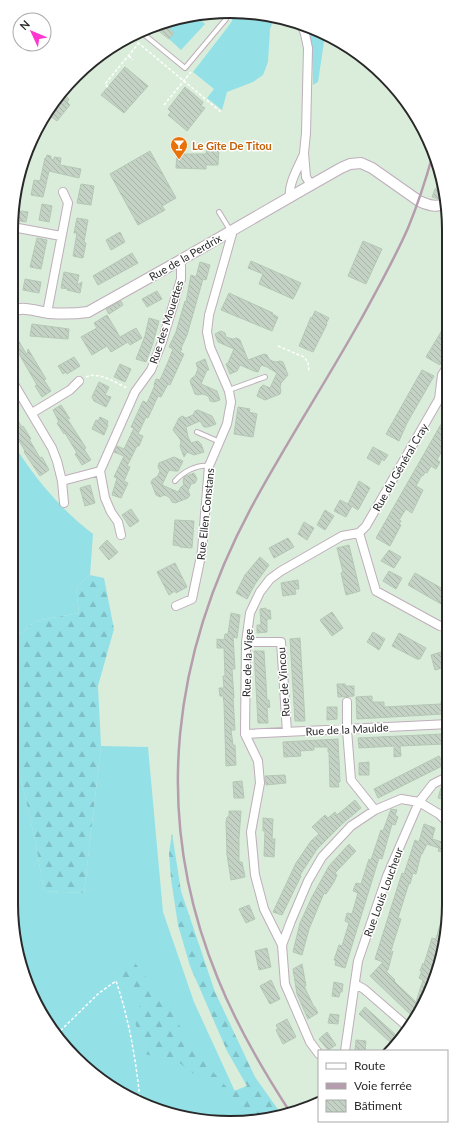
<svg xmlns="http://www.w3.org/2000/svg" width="460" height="1134" font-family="Lato,sans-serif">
<defs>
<pattern id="forest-firs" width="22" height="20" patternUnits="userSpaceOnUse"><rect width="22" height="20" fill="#93e0e7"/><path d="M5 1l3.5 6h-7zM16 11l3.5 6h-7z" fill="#7fc0c6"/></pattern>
<pattern id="building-back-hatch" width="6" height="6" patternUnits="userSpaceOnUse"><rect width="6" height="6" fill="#c3d2c4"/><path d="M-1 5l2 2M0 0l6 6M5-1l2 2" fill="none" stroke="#a8b4a8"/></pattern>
</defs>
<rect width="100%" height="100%" fill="#daedda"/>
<!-- grass -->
<path fill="#93e0e7" d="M232 14 274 19 270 29 268 62 263 75 253 82 227 92 222 110 207 98 214 89 193 72 227 28 232 21Z
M202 21 205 24 181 50 169 39 174 33 165 25C177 22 190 22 202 21Z
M306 25 325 35 318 82 313 85C313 66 313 43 306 25Z
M11 440C33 476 59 508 93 534L90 575 76 587 79 613 36 621 11 641Z
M11 745 14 748 35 840 44 891 84 893 101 746 148 747 163 912 194 1002 238 1098 251 1119 201 1121 121 1094 65 1048 23 975 11 904Z"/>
<!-- forest -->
<path fill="url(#forest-firs)" d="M90 575 104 578 114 629 98 686 101 746 84 893 44 891 35 840 11 735V641L36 621 79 613 76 587Z
M172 833 181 891 215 992 255 1077 282 1115 273 1119H251L248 1114 234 1105 177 1061 144 1054 133 1015 141 1004 116 974 135 963 174 1014 188 1044 231 1092 247 1086 227 1051 190 966 178 925 171 879 169 853Z"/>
<!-- building -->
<path fill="url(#building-back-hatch)" stroke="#b4c8b5" d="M165 25 174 33 169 39 155 28Z
M125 67 148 86 124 113 101 95Z
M185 87 203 102 201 106 205 108 187 131 168 115 171 112 168 109Z
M62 92 69 99 67 102 70 105 57 121 49 115Z
M207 146 219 147 218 165H206V169L176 168 177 154H206Z
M150 151 176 198 162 206 165 210 138 225 110 174Z
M47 155 51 156V159L54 160V157L61 158 60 165 81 169 79 178 49 171 43 197 31 195 34 180 40 181 45 158H46Z
M440 179 443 189 439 199 432 197 435 189H436Z
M81 184 94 186 91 205 77 203Z
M42 204 52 206 49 222 39 220Z
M14 210 28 212 26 222 13 220Z
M77 218 88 220 84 242 86 243 83 258 82 257V258L73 256 77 233H74Z
M120 232 125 242 111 250 106 240Z
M37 238 47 240 41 269 30 267Z
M363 241 382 249 366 284 348 276Z
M132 253 138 263 98 285 93 276Z
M251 261 301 283 293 299 259 284 263 274 248 268Z
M200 262 210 265 206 280 203 279 187 335 181 348 182 349 180 352 184 354 170 385 168 384 161 397 158 396 148 418 146 417 138 434 143 436 139 446H137L127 466 130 467 124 481 128 483 121 498 112 495 117 478 114 477 124 456 114 452 117 446 124 449 134 428 131 427 143 401 147 403 155 385H154L156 379 160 380 168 362 173 349 169 347 176 332 185 301 186 302 191 275 196 277Z
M64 272 79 275 77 285 82 282 80 293 67 290 70 289 61 288Z
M25 279 41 282 39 293 23 290Z
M157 291 162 299 147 307 142 299Z
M229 293 273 313 272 314 278 317 272 331 221 310Z
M121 301 123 305 109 314 106 309Z
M315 311 329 318 326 324H327L313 352 299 346 311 317 312 318Z
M107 315 120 337 136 328 142 338 130 345 128 342 111 352 107 346 92 355 81 337 97 328 94 323Z
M149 318 159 321 153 343 146 362 136 359 145 336Z
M447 322 448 352 440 365 426 357Z
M32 324 69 329 68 339 30 336Z
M11 328 27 355 28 349 46 379 44 380 51 391 42 397 35 386 37 385 11 340Z
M221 331 225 333 226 337 229 338 233 339 237 338 240 340 248 360 264 354 267 355 269 359 272 361 276 362 280 361 283 362 288 375 281 383 280 387 281 391 280 394 265 400 257 396 260 388 263 385 270 388 277 373 267 367 261 365 258 372 254 371 240 365 237 371 230 374 226 364 228 363 234 349 218 342 215 334Z
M74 357 80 366 67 374 66 372 63 374 58 366Z
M205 359 209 370H207L201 384 217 391 220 400 214 402 210 401 209 397 206 395 202 394 198 395 195 394 190 381 192 378 195 376 198 369 196 363Z
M120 364 131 369 125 382 114 377Z
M422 370 434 376 407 423 399 441 386 434Z
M99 382 109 387 105 395 111 397 106 407 94 401 92 397Z
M61 405 70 419 66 417 86 448 84 449 91 460 82 465 75 454 77 453 65 433 64 434 57 423 59 422 53 410Z
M238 407 250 409 249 412 257 414 253 437 234 434Z
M11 410 22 427 23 426 31 439H29L40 458 42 457 49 470 40 476 24 452 25 451 14 432 11 434Z
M198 410 212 416 216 424 208 427H204L200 421 186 427 188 437 191 443 198 441 201 444 204 452 194 455 187 452 184 457 180 446 181 442 180 439 173 430 179 418 182 416 186 418 193 415 195 411Z
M448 412V439L437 460 440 462 436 469 431 466 427 473 425 472 423 476 422 475 416 486 423 490 412 513 406 509 399 520 401 521 399 524 401 525 390 546 376 538Z
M100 417 108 421 107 425H108L104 435 92 429 96 420 98 421Z
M373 447 388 455 384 461 382 459 379 465 367 458Z
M174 457 183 461 178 471H175L169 470 162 485 178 492 181 487 184 485 183 482 184 477 194 473 197 479 195 483 191 484 188 491 190 495 188 498 175 503 172 502 170 498 167 496 164 495 160 497 156 495 151 482 153 479 157 477 160 471 158 467 159 463Z
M359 481 370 488 358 510 352 506 346 517 334 511 340 500 348 504Z
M90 485 95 503 85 506 80 488Z
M131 509 139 521 130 527 122 515Z
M325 510 334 516 325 530 317 525Z
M175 520 194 521 192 548 180 547V546L173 545Z
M304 522 314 528 307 540 298 534Z
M288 538 294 547 274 558 269 548Z
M107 540 118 552 109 560 99 548Z
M349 545 360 591 346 595 341 573 343 572 337 548Z
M389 550 401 557 394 568 381 561Z
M260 557 269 565 255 584 247 599 236 593 245 575Z
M175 563 187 587 176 593 175 591 169 595 157 572Z
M389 571 402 578 396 589 383 581Z
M415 573 448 592V608L408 585Z
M298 580 299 589H295L296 594 283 596 281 583Z
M266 608V610H270L271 619H267V632L257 633V625H261L260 609Z
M332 612 343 628 332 636 320 620Z
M231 613 240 615 237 638 233 637 235 669H232L234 698H233L235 730H231L233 745H235L236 765 226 766 224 703 223 696H220L219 688H224L223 676H225L224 648H217V639L224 640 225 634H228Z
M373 632 385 639 379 650 367 642Z
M399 633 426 648 420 659H417L392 646Z
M300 638 305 721H295L290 639Z
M448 650V666L435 670 431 655Z
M254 651H264L267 700H269L270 707 267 708 268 723H258Z
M337 684H345L346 686H354V696L338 697Z
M372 696V702H384V707L441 704V701L448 700V708H442L443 714 357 719 356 697Z
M327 707H337V719L327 720Z
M443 734 444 744 400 746 401 756 394 757V746L359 748 358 738Z
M338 739 340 782H338L339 787H330L329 752H328V747H314V750L300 751 301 756 284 757 283 742Z
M439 756 444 765 378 798 374 789Z
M369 762V775H359V763Z
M285 775 286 783 266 785 265 776Z
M242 781 244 798H234L233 782Z
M441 788 449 789V801L438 798Z
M355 800 361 808 342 824 317 849 300 875 301 876 282 915 273 912 296 863 311 841 319 834 312 827 325 815 328 818 335 812 337 815Z
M391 809 397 810 395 815 398 817 395 825 392 824 382 859 379 858 345 968 335 965 336 961 334 960 339 945 342 946 349 923 345 921 347 913 352 914 358 893 353 891 356 883 361 884 369 859 371 860 381 830 383 831Z
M229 811H241L239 838V862H242L245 877 231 880 227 855 226 822 227 817H229Z
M263 818 273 819 272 839H275L274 857 264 856 265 831H263Z
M424 824 435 828 432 839 449 844V854L438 851 439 848 427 844 422 854H421L416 874 413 873 410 884 409 883 398 918 401 919 393 944 390 955 393 951 388 970 386 971 395 980 394 981 399 986 416 1002 423 980 419 978 422 971H420L423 963 424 964 432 938 436 939 443 914 447 915 440 956 431 986 415 1016 413 1015 412 1016 370 976 383 962 375 959 402 873 404 874 415 840 419 842Z
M349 844 356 851 335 873 337 875 334 882 326 894 324 893 309 929 302 955 293 952 300 923 312 897 329 866Z
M249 905 255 919 246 923 239 909Z
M267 948 271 967 259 970 255 951Z
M302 964 306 986H304L314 1007H315L318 1013 308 1019 297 994 293 969Z
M271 980 280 999 270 1004 260 986Z
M334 982 343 984 342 992H340L339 997 332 996Z
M365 1007 396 1035 390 1042 359 1014Z
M330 1014 339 1015 338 1024 328 1023Z
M287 1019 296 1037 283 1044 276 1030 278 1029 276 1025Z
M327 1032 336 1045 328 1050 319 1039Z
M356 1040 366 1041 365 1051H355Z"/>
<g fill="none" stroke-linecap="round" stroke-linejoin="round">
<!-- service casing -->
<g stroke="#bfaebb" stroke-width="6">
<path id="service" d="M141 32 185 68 226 19 223 12
M219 212 230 230
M229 390 265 377
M197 432 220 442
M175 481C183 472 197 464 209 466"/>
</g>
<!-- minor casing -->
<g stroke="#bfaebb" stroke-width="10">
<path id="minor" d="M301 23 305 34 308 48 306 133 304 153 306 177 311 185
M290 197C288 184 298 168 303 156
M11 229 18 228 61 236
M47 313 68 203 63 192
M11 379 52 448 57 461 62 481 64 503
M439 399 442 375 448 365
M32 413 70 390 79 381
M62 481 100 471
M359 533 366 526 439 399 448 390
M359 533 376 591 440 626 448 628
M121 535 118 522 111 512 105 498 100 471 135 392 151 370 162 342 181 279V266L179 261
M176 606 192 599 202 551 209 466 227 424 231 402 229 391 210 347 207 332 209 315 232 234 230 231
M246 642H281L287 732
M347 702V730L351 780 375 810
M245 734 449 724
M282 945 291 921 308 881 322 857 351 826 375 810 401 799 419 802 439 814 449 824
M355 984 364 989 409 1028
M345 1051 358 961 387 876 419 802 433 784 449 776
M319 1054 310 1042 285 984 282 945 264 909 255 875 251 832 260 783 258 761 245 734 246 642 250 613 260 592 270 579 281 571 342 536 359 533"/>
</g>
<!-- tertiary casing -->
<g stroke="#bfaebb" stroke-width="12">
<path id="tertiary" d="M11 311C25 306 35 311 49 313 62 314 74 314 88 312L179 261 311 185 341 168 350 164 361 163 372 168 419 201C430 206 435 207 447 204"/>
</g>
<!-- path -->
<path stroke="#fff" stroke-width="1.5" stroke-dasharray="3 2" stroke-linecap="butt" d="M130 36 221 112
M129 56 133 60
M108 87 105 84 138 44
M62 92 71 82
M164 105 191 72
M278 346 304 357 308 362 309 372
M86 377C99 371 116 383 127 388
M57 1034 99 993 116 981C129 1019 136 1060 140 1100"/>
<!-- service -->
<use href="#service" stroke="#fff" stroke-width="4"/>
<!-- minor -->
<use href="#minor" stroke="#fff" stroke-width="8"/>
<!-- tertiary -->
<use href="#tertiary" stroke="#fff" stroke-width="10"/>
<!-- rail -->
<path stroke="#b59dae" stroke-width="2.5" d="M290 1112C262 1069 237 1026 218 979 150 814 172 650 257 497 290 437 327 380 360 321 377 290 394 260 408 228 418 204 426 179 433 154"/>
</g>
<!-- icons -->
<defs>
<g id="bar-pin" transform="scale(0.9)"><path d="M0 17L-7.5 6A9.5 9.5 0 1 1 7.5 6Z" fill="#e8710a" stroke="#fff"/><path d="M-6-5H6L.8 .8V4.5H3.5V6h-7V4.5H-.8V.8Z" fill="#fff"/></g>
</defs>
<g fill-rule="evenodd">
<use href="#bar-pin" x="179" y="145"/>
</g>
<g text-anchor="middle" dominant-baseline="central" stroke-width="3" stroke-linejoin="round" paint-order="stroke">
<!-- food labels -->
<g font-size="11" font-weight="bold" fill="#c56008" stroke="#fff" text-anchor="start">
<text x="192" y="145">Le Gîte De Titou</text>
</g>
<!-- street labels -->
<g font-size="11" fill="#292929" stroke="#fff">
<text transform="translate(185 257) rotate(-30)">Rue de la Perdrix</text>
<text transform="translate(166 322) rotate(-72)">Rue des Mouettes</text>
<text transform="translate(400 467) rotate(-60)">Rue du Général Cray</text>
<text transform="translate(205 514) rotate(-84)">Rue Ellen Constans</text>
<text transform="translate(247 663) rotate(-88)">Rue de la Vige</text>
<text transform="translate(283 682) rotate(-94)">Rue de Vincou</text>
<text transform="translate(347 729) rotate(-3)">Rue de la Maulde</text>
<text transform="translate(383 892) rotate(-70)">Rue Louis Loucheur</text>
</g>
</g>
<!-- crop -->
<path d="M0 0H460V1134H0ZM230 18H230A212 212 0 0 1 442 230V904A212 212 0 0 1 230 1116H230A212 212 0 0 1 18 904V230A212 212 0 0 1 230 18Z" fill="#fff" fill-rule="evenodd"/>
<path fill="none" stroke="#292929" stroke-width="2" d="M230 18H230A212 212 0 0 1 442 230V904A212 212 0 0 1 230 1116H230A212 212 0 0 1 18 904V230A212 212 0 0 1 230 18Z"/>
<!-- legend -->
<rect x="318" y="1050" width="130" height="72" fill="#ffffff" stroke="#a9a9a9"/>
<rect x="326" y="1063" width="20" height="6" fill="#ffffff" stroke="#a9a9a9"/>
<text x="354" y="1070" font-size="12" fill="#292929">Route</text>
<rect x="326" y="1083" width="20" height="6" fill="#b59dae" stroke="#a9a9a9"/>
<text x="354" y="1090" font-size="12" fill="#292929">Voie ferrée</text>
<rect x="326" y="1100" width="20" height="12" fill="url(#building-back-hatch)" stroke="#a9a9a9"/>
<text x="354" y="1110" font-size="12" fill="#292929">Bâtiment</text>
<!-- north arrow -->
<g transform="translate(32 32) rotate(314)"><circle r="19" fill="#ffffff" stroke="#a9a9a9"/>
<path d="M0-3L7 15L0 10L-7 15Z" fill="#ff35cf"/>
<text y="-6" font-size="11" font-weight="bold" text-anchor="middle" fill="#292929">N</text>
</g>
</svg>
